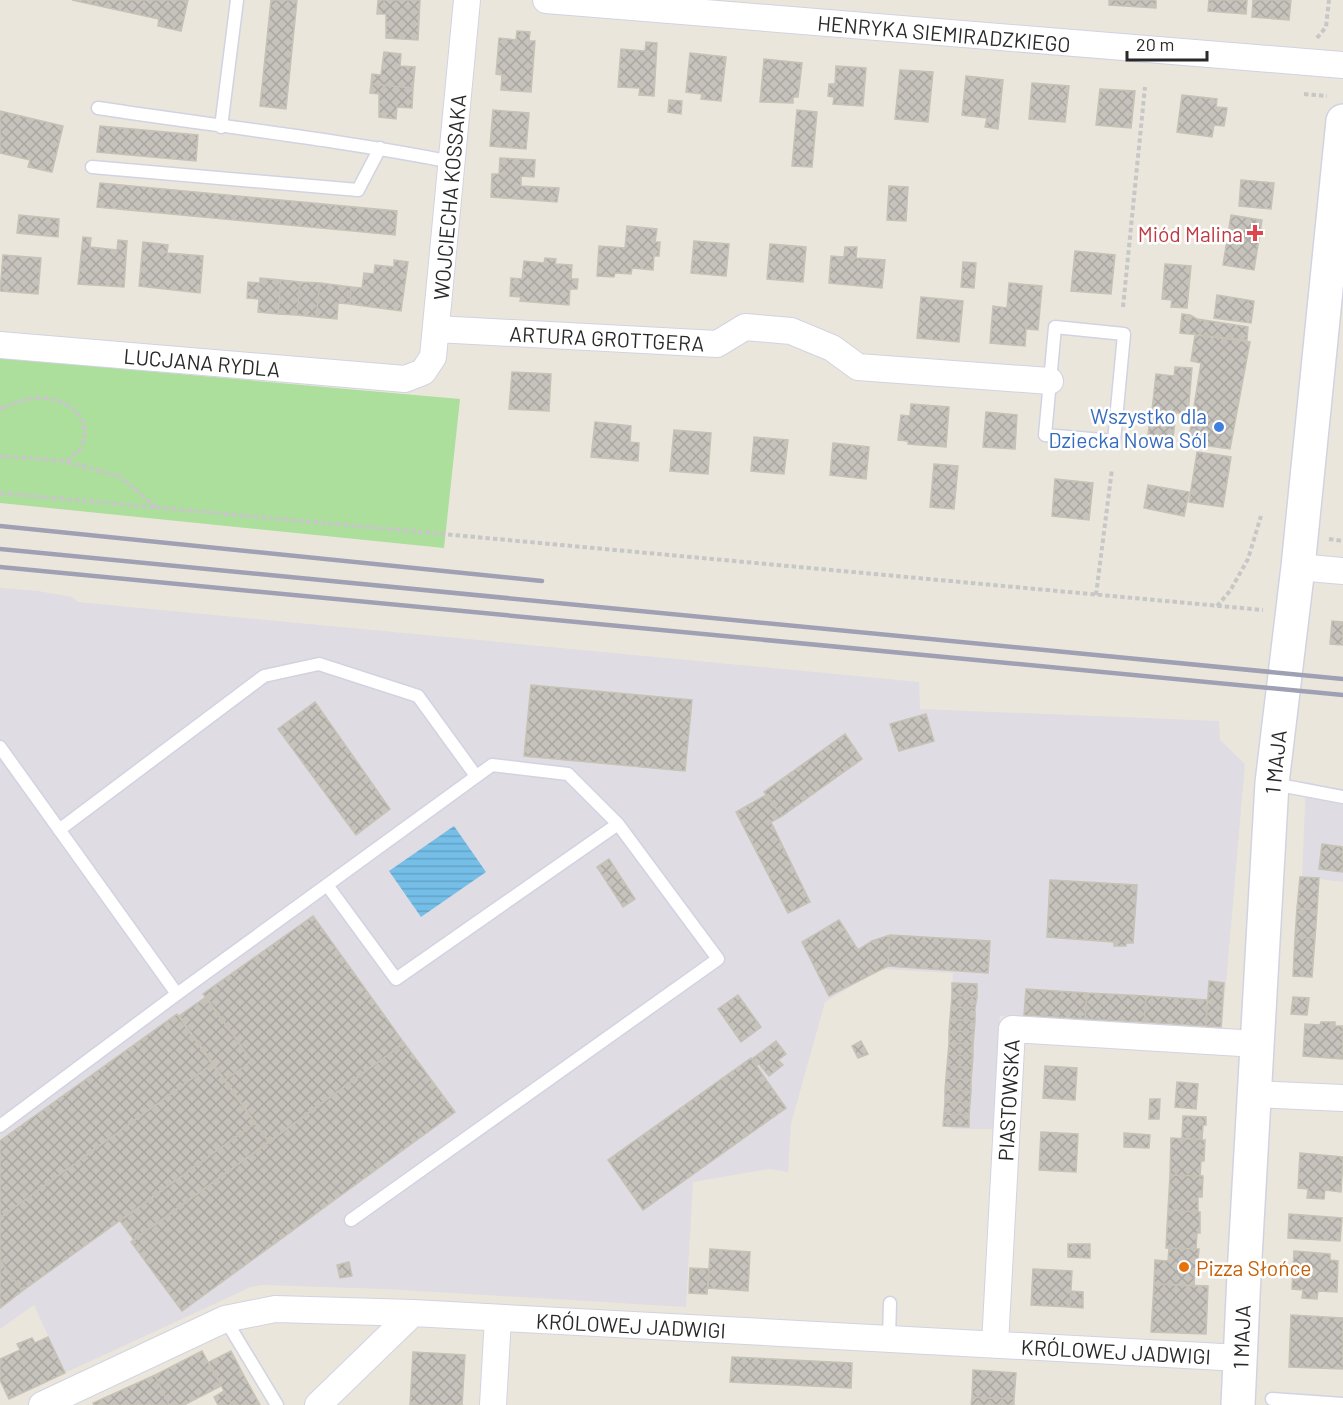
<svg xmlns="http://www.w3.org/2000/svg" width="1343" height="1405" font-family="Barlow,sans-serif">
<defs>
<pattern id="water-rules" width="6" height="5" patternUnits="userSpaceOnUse" patternTransform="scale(1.5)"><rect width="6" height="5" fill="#75bee7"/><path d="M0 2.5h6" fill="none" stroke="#65a3c6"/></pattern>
<pattern id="building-cross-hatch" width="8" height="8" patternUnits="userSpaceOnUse" patternTransform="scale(1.5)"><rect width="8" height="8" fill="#c6c2bc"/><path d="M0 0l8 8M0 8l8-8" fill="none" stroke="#aaa7a2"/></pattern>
</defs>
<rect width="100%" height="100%" fill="#ebe6dc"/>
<!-- industrial -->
<path fill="#dfdce3" d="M0 588 38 591 72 597 78 602 919 682 920 709 1219 721 1220 740 1245 764 1222 1029 1000 1016 994 1129H954L943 1126 953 973 881 969 825 1002 791 1124 788 1172 769 1169 693 1182 686 1307 385 1289 263 1285 251 1287 65 1373 34 1305 0 1329Z
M1306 782 1343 791V882L1302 877Z"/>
<!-- green -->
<path fill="#acde9c" d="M0 358 460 399 444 548 0 503Z"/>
<!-- water -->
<path fill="url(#water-rules)" d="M454 826 486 872 421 917 389 871Z"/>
<!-- building -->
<path fill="url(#building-cross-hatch)" stroke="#c6c2b6" stroke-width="1.5" d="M72 0H188L181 31 158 26 159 19Z
M271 0H297L286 109 260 106Z
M378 0H420L418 40 386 38V14H377Z
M1109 0H1156V8L1109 5Z
M1209 0H1247L1246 14 1208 11Z
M1253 0H1291L1289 20 1252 17Z
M517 31 530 32 529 41H535L531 92 501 90 502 75 496 74 499 38 516 40Z
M646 42 657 43 654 96 639 95 640 88 618 87 621 49 645 51Z
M384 52 401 54 400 66 415 67 413 88 371 84 372 74 381 75Z
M690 53 726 57 721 101 701 99 702 94 686 92Z
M764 59 802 63 798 97H793V103L760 102Z
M836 66 866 68 863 106 833 104 834 97 828 96 829 84H835Z
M900 70 933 72 928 122 895 119Z
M966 76 1003 80 998 129 985 127 987 118 962 115Z
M1032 83 1069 86 1065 122 1029 119Z
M371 84 413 88 412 108 397 107 396 119 379 117V94L370 93Z
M1100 89 1135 91 1131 128 1096 125Z
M1182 95 1217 99 1216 107 1227 108 1224 126 1214 125 1212 137 1177 132Z
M669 100 682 101 681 114 668 112Z
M493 110 529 113 526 149 490 146Z
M797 110 817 112 812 167 792 166Z
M0 111 63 126 52 172 28 167 30 160 0 153Z
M100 126 198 135 196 161 97 152Z
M500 158 535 160 534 177 521 176V186L559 188 557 202 491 197 492 174H499Z
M1241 180 1274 183 1271 209 1239 206Z
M100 183 397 211 395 235 97 207Z
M889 186 908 187 906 221 887 220Z
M19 215 59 219 58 237 17 233Z
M1231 215 1262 220 1254 270 1223 265Z
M627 226 657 229 655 242H660L659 256H654L653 270 632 268 631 274 615 273 614 277 597 276 599 246 625 248Z
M83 237 91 238 90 247 117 250 118 240 127 241 124 287 78 284Z
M694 241 729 244 726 276 691 273Z
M143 242 168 245 167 253 203 256 200 293 139 286Z
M770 244 806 247 803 282 767 279Z
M845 247H857L856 258 885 260 882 288 829 283 831 256 844 257Z
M1075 251 1115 255 1111 294 1071 291Z
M3 255 41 258 38 294 0 291Z
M545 258 556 259 555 264 572 265 571 279H578L577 289H570L569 305 520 301 521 297 510 296 511 278 522 279 524 261 544 263Z
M394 260 408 262 401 311 350 304 351 287 362 288 364 273 374 274 375 265 394 267Z
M963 262 976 263 974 288 961 287Z
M1165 264 1191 266 1187 308 1171 307 1172 300 1162 299Z
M260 278 281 280 278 314 258 312 259 299 247 298 248 282 260 283Z
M281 280 300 282 297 315 278 314Z
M300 282 320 283 316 317 297 315Z
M320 283 351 287 350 304 338 303 337 319 316 317Z
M1009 283 1042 286 1038 330 1026 329 1025 346 990 343 993 306 1007 308Z
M1217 295 1254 301 1251 323 1214 318Z
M921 297 963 301 959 342 917 338Z
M1182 314 1190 315 1197 319 1248 327 1247 340 1180 333Z
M1195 335 1250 342 1230 449 1188 443 1201 363 1191 361Z
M1175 367 1192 368 1188 414 1152 410 1156 374 1174 376Z
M512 372 551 374 549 411 509 409Z
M911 404 949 407 946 447 908 444V441L898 440 901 415 910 416Z
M1151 409 1176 412 1173 438 1148 435Z
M986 412 1017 415 1015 449 983 447Z
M595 422 631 426 630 442 639 443 638 461 591 457Z
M674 430 711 433 708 474 670 471Z
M754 437 788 440 784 474 751 471Z
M833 443 869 447 866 479 830 475Z
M1197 452 1231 457 1223 507 1189 502Z
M934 464 958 466 954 509 930 507Z
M1055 479 1093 483 1089 520 1052 516Z
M1148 485 1189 492 1184 516 1144 508Z
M1332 621 1343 622V645L1330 644Z
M531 685 692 700 685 771 524 756Z
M315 702 390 809 356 835 278 729Z
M926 714 934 741 899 751 890 724Z
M845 734 862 759 782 816 764 792Z
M766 795 782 816 771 822 810 902 788 913 736 812Z
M1322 844 1343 847V872L1319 869Z
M609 859 635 899 623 907 597 867Z
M1300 877 1319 878 1317 910 1297 908Z
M1050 880 1137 885 1133 943H1126V946H1114V942L1047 937Z
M1297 908 1317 910 1315 938 1295 937Z
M313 916 404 1043 269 1142 225 1080 252 1061 203 994Z
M839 920 858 950 872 941 890 935 888 966 829 996 802 942Z
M890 935 990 941 988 973 888 966Z
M1295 937 1315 938 1312 977 1293 976Z
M1209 981 1224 983 1221 1027 1206 1026Z
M952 983 977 984V997L952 995Z
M1026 989 1087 993 1085 1019 1024 1015Z
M1087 993 1146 996 1144 1022 1085 1019Z
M738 995 761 1027 741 1042 718 1009Z
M952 995 977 997 975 1008 951 1007Z
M1146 996 1207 1000 1206 1026 1144 1022Z
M206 997 252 1061 225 1080 179 1016Z
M1293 997 1309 998 1307 1015 1291 1014Z
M951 1007 975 1008V1021L950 1019Z
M177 1014 212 1064 0 1218V1141Z
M950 1019 975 1021 974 1032 949 1031Z
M1321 1022H1335V1026H1343V1059L1303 1056 1305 1024 1320 1025Z
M949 1031 974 1032 973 1044 949 1043Z
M776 1041 786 1054 778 1060 783 1065 769 1076 759 1064 756 1066 752 1059Z
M861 1041 868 1054 858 1058 852 1046Z
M404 1043 455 1112 182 1311 131 1242Z
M949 1043 973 1044V1056L948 1055Z
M948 1055 973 1056 972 1068 947 1066Z
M751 1058 786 1108 643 1210 608 1160Z
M212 1064 255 1123 22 1291 0 1260V1218Z
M947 1066 972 1068 971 1080 946 1078Z
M1045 1066 1077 1068 1075 1100 1043 1098Z
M946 1078 971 1080V1091L945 1090Z
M1177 1082 1198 1084 1196 1109 1175 1107Z
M945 1090 971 1091 970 1103 945 1102Z
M1150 1099H1160L1159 1119H1149Z
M945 1102 970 1103 969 1115 944 1114Z
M944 1114 969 1115V1127L943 1126Z
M1183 1116 1206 1117V1125H1203L1202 1139 1182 1138Z
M255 1123 269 1142 134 1240 120 1221Z
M1041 1132 1078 1134 1076 1172 1039 1170Z
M1124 1133 1150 1135 1149 1148 1124 1147Z
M1171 1138 1205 1140 1204 1161H1201L1200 1176 1170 1175Z
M1300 1153 1343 1157 1341 1192 1325 1190 1324 1199 1307 1198 1308 1189 1298 1188Z
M1170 1175 1203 1176 1202 1197H1198V1212L1168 1210Z
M1168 1210 1200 1212V1233H1197L1196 1249 1166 1248Z
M1289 1214 1342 1218 1340 1241 1288 1238Z
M1068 1244H1090V1258L1068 1257Z
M1169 1248 1199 1249 1197 1269H1195L1194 1286 1154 1284 1155 1260 1168 1261Z
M710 1249 750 1252 748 1291 708 1288Z
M1294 1251 1330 1254V1260L1338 1261 1337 1292 1318 1291 1317 1299 1302 1298 1303 1290 1292 1289Z
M0 1260 22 1291 0 1308Z
M349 1262 352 1276 340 1278 337 1265Z
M690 1268 709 1269 707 1294 689 1293Z
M1033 1269 1072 1271 1070 1307 1031 1305Z
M1154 1284 1208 1286 1206 1334 1151 1332Z
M1071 1291 1083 1292V1308L1070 1307Z
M1291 1315 1343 1318V1369L1289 1367Z
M48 1337 65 1373 9 1399 0 1380V1359L20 1350 17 1344 32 1338 35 1343Z
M202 1351 221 1386 184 1405H169L155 1375Z
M231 1351 243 1374 260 1405H232L224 1391 209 1362Z
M413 1352 465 1355 462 1405H410Z
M732 1357 852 1363 851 1388 730 1382Z
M973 1370 1016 1373 1014 1399 972 1397Z
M155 1375 169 1405H94L93 1403Z
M224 1391 229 1399 232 1405H218L214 1397Z
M972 1397 1014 1399V1405H971Z"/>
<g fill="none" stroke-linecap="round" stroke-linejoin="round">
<!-- lane casing -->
<g stroke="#d1d3e1" stroke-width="15">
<path id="lane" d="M98 108C216 126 335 139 452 162
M221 127 237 0
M92 167 358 190 380 148
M1055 327 1124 334 1114 441 1045 435Z
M0 747 177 994
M1274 784 1343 797
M59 830 264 676 319 664 418 696 476 776
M327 885 396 979 618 824
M0 1126 177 994 492 765 568 774 618 824 718 959 351 1220
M225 1319 277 1405
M889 1338 890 1303
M1272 1399 1343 1404"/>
</g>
<!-- street casing -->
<g stroke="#d1d3e1" stroke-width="28">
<path id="street" d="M546 0 1343 65
M436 329 717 344 745 327 791 331 832 348 858 367 1050 381
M0 345 405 379 423 372 433 357 467 0
M1298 567 1343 571
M1254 1094 1343 1098
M995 1344 1012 1029 1257 1044
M42 1405 225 1319 275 1309 413 1313 1240 1358
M318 1405 413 1313
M493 1405 498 1318"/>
</g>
<!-- secondary casing -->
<g stroke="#d1d3e1" stroke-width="36">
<path id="secondary" d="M1238 1405 1244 1275 1272 783 1298 567 1343 121"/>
</g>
<!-- path -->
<path stroke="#c7c7c7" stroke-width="4" stroke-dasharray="4.5 3" stroke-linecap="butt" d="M1317 38 1326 27 1329 0
M1304 94 1327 96
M1123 307 1145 87
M0 409C14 404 25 398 40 398 68 398 96 419 80 449 77 453 70 458 66 461L0 456
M67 462 121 477 156 507
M0 493 1263 610
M1329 539 1343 541
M1096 595 1112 469
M1217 606 1230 591 1248 559 1261 516"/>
<!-- lane -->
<use href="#lane" stroke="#fff" stroke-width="12"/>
<!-- street -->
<use href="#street" stroke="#fff" stroke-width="26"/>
<!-- secondary -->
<use href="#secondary" stroke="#fff" stroke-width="33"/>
<!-- rail -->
<path stroke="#9fa0b3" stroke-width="4.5" d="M0 526 542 581
M0 549 1343 679
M0 567 1343 695"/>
</g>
<!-- markers -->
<path fill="#e0444e" stroke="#fff" stroke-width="2" d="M1252 224h6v6h6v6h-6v6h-6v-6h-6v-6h6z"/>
<circle fill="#3f7fe0" stroke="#fff" stroke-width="2" cx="1219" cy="427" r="6"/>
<circle fill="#e8710a" stroke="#fff" stroke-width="2" cx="1184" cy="1267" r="6"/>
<g text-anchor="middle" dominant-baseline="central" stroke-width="5" stroke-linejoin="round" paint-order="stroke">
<!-- street labels -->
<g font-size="21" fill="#292929" stroke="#fff">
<text transform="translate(944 33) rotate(5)">HENRYKA SIEMIRADZKIEGO</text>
<text transform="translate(449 197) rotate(-85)">WOJCIECHA KOSSAKA</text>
<text transform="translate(607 338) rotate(3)">ARTURA GROTTGERA</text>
<text transform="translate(202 362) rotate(5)">LUCJANA RYDLA</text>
<text transform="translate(1275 762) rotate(-84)">1 MAJA</text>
<text transform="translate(1008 1100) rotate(-87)">PIASTOWSKA</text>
<text transform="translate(631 1325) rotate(3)">KRÓLOWEJ JADWIGI</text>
<text transform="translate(1241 1337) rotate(-88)">1 MAJA</text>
<text transform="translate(1116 1351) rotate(3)">KRÓLOWEJ JADWIGI</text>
</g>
<!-- health labels -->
<g font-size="21" fill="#be3a42" stroke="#fff" text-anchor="end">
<text x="1243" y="233">Miód Malina</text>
</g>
<!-- shop labels -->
<g font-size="21" fill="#366cbe" stroke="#fff" text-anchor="end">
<text x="1207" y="415">Wszystko dla<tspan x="1207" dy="24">Dziecka Nowa Sól</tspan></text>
</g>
<!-- food labels -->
<g font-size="21" fill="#c56008" stroke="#fff" text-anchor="start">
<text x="1196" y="1267">Pizza Słońce</text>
</g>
</g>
<!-- scale -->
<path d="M1127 51v9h80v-9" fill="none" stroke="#292929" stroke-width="3"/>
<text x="1136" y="51" font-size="18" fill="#292929" stroke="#ffffff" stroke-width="4.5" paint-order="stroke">20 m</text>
</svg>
